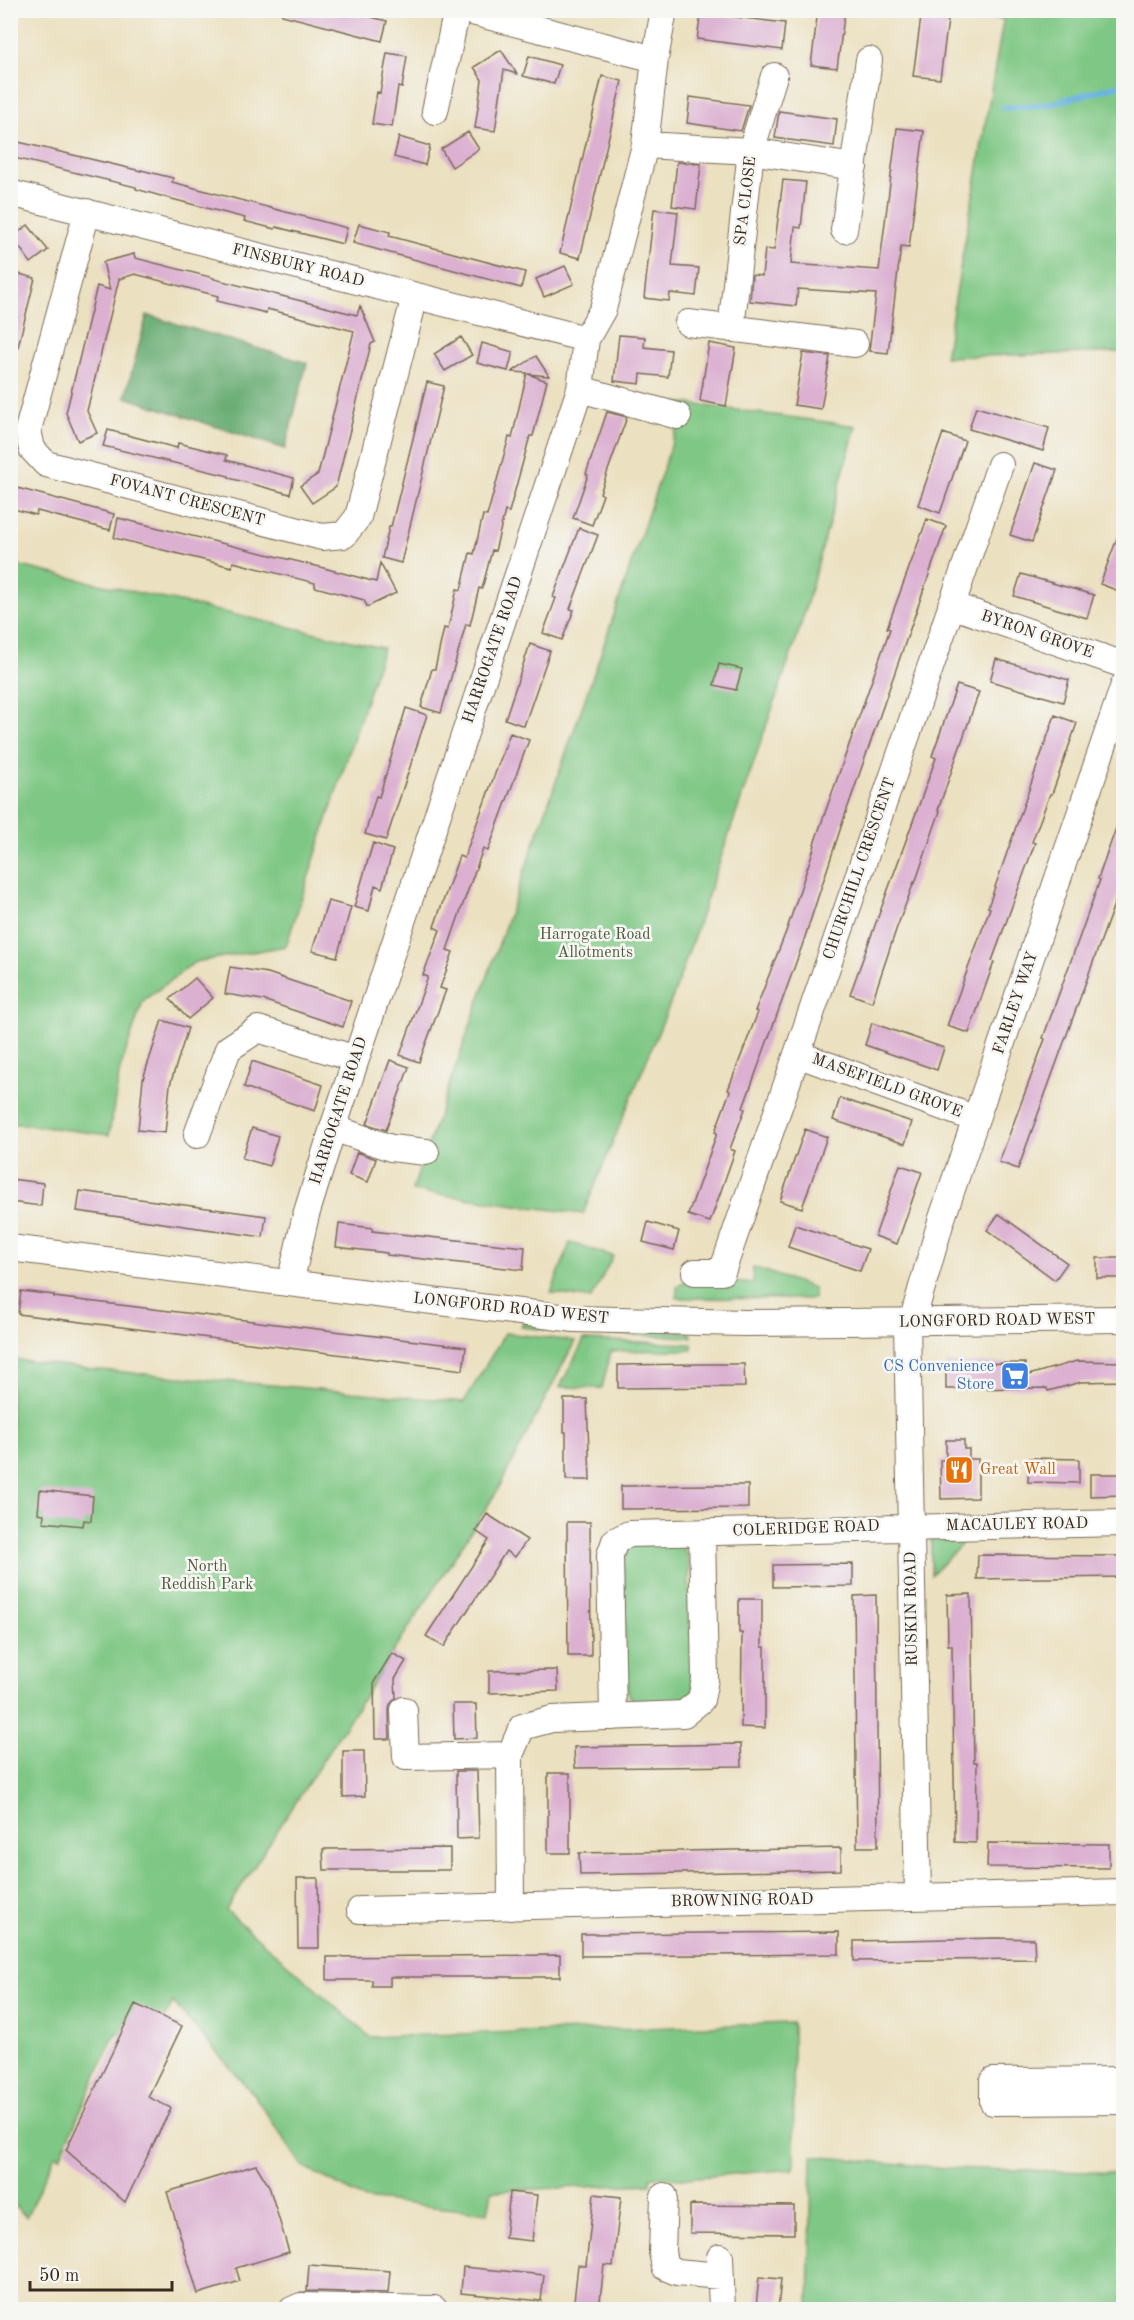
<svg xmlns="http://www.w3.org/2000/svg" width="1134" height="2320" font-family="'Old Standard TT',serif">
<rect width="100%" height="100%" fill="#f6f6f2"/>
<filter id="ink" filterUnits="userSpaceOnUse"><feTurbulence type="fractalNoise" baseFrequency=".0167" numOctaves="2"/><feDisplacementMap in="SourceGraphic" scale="12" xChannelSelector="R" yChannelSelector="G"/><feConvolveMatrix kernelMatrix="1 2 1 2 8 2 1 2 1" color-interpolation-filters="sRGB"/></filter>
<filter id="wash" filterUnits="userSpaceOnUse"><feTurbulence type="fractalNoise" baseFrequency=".008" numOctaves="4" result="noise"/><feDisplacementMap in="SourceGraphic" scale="24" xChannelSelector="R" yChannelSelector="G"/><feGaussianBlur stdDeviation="1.35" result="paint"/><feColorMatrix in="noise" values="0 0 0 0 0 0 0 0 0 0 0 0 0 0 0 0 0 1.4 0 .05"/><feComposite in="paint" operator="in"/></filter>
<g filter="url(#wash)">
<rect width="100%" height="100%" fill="#ebe0bf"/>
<!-- green -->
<path fill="#7fc784" stroke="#5d7851" stroke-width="1.5" d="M1005 10 1123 11V352L945 357Z
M925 11H1002L1001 19Z
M676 402 856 426 800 628 674 994 583 1214 412 1191 599 659 678 425Z
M11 564 383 648 286 946 195 962 143 1001 120 1069 109 1135 11 1123Z
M570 1243 613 1256 591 1299 551 1293Z
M753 1267 814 1288V1299L677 1298V1287L683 1282 753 1283Z
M523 1322 689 1332 692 1337 579 1333 521 1327Z
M505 1333 575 1341 496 1493 226 1910 370 2037 793 2023 794 2169 686 2178 650 2177V2184L492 2191 488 2213 365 2199 302 2166 254 2095 173 2002 157 2034 132 2021 119 2034H115L60 2157 55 2155 26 2217 11 2202V1359L101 1370 464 1402Z
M584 1340 692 1344V1350L611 1351 602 1388 560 1387Z
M961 1535V1545L931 1575V1541L934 1537Z
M639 1543H670L683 1547 689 1560 690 1632 697 1660 692 1695C677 1705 645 1706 630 1697L626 1684 623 1558 629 1548Z
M812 2156 945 2168 1123 2173V2309H809Z"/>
<!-- forest -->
<path fill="#67ac72" stroke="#516b48" stroke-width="1.5" d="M147 315 307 363 285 449 125 397Z"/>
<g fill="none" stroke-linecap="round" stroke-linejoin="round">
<!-- stream -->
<path stroke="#6bb3e2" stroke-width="6" d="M1003 108 1049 104 1124 84"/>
</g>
<g id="blocks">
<!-- building -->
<path fill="#dbb0d1" d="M282 10H342L387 21 382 41 282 15Z
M818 10H845L837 68 811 65Z
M701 13 785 23 782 50 697 39Z
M921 17 948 20 940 79 913 76Z
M501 50 517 74 504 70 495 131 475 128 482 80 474 67Z
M387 53 407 56 402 88 398 87 392 127 372 124 377 92 380 93Z
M529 56 560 65 554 84 523 76Z
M602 76 622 81 580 258 560 253Z
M690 97 749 105 741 131 687 123Z
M779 111 837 119 834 146 775 138Z
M897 128 924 131 909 247 901 246 888 353 869 351 876 294 798 289 796 306 750 301 752 275 762 276 765 249 774 250 783 180 806 182 801 228 795 227 791 264 879 270Z
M468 132 479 149 452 167 441 149Z
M399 137 430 146 425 165 394 157Z
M10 140 141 171V170L173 178 172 182 347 228 343 244 276 227 275 229 244 221 245 218 168 198 136 189V187L10 157Z
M677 162 701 164 696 209 672 206Z
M654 209 678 212 672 266 699 268 696 296 670 293 669 301 644 298Z
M359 224 390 232 389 236 525 272 521 288 353 243Z
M28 225 48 250 31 263 12 237Z
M134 254 135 258 214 278V279L357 315 360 306 375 342 371 344 336 487 312 503 300 486 318 474 354 331 267 309 266 313 217 301 218 296 135 274 119 279 87 411 97 433 78 441 66 413 97 286 110 290 103 262Z
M565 266 574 284 544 297 536 279Z
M19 274 35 278 16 355 10 354V308Z
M619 335 645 337 644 347 671 350 668 377 641 374 640 384 614 381Z
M461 337 472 355 445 371 434 354Z
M482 343 513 352 508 371 477 363Z
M709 343 736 348 726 406 700 401Z
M803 353 830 356 821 409 794 405Z
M536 356 549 376 528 374 547 381 533 436H530L509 512 505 511 495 551 492 550 482 589 479 588 470 625 466 624 441 713 421 707 432 669H435L444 628 448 629 457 589 461 590 470 553 474 554 483 515 487 516 509 437 512 438 527 373 512 372Z
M427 382 444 386 401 563 382 558 389 527H391Z
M976 407 1049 428 1043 451 969 429Z
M607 412 627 417 600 493 603 495 592 525 573 518 588 475 586 474Z
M108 430 177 448 178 443 227 455 226 460 294 478 290 494 229 478V476L103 446Z
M943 433 965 441 940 513 918 505Z
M1035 463 1057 470 1032 542 1010 535Z
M10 486 114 514 110 530 37 511 36 515 10 508Z
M118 518 320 567 376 582 380 563 396 593 367 607 364 600 315 587V583L233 562 232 567 114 538Z
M927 519 946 526 843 821 802 946 743 1108 745 1109 730 1149 735 1151 710 1222 688 1215 717 1133 715 1132 730 1091 728 1090 758 1012 755 1011 787 929 815 845 814 844 890 629 887 628Z
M1122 525H1124V580L1119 591 1100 584Z
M579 528 598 535 570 609 574 610 562 640 543 633 556 598 553 597Z
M1021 574 1094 595 1087 618 1014 596Z
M530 644 550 651 524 726 505 719Z
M996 659 1069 680 1063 702 990 681Z
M719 664 742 669 736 690 714 685Z
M957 685 979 692 938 810 940 811 915 883 914 882 896 930 872 1002 850 994 936 758 932 756Z
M406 708 427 715 386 840 365 834 376 796 379 797Z
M1055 715 1077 723 1052 794H1050L1032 842 1035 843 992 961 994 962 969 1033 947 1026 990 908 988 907Z
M510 733 529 740 488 851 483 849 463 904 447 950 453 952 440 988 446 990 419 1062 400 1055 428 977 423 975 440 930 434 927 459 856 464 858Z
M1121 814H1124V877L1018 1169 999 1162 1045 1039 1043 1038 1100 880 1098 879Z
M373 843 393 850 382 888 375 885 369 911 354 907Z
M328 901 351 907 337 957 312 951Z
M230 967 268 973 351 1001 343 1027 263 1000 225 994Z
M195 978 213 998 188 1019 170 999Z
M162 1020 188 1028 170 1085 165 1133 138 1130 143 1079Z
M872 1023 944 1048 937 1070 865 1045Z
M390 1060 409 1067 386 1130 367 1124Z
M252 1061 323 1085 315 1111 244 1087Z
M840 1098 912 1122 905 1144 833 1120Z
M252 1128 278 1136 269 1166 242 1158Z
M805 1129 827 1137 802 1208 780 1201Z
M357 1152 376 1159 368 1182 349 1175Z
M900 1165 922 1172 897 1244 875 1236Z
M10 1179 43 1183 41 1206 10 1202Z
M80 1191 266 1216 263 1237 77 1211Z
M999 1214 1067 1263 1055 1280 987 1230Z
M648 1222 679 1231 674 1250 643 1242Z
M339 1224 373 1228 372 1231 525 1247 523 1270 387 1255V1253L336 1247Z
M795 1225 868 1249 860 1271 788 1247Z
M1097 1258H1124V1278H1097Z
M21 1291 54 1295V1297L466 1347 463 1370 18 1314Z
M1077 1361 1124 1362V1381L1081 1382 1048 1391 1047 1388 946 1389V1364L1025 1363V1376Z
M699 1364H744L745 1387 618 1388V1365Z
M564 1399H587L590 1480H566V1432H564Z
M946 1440H964V1449H969V1459H978V1498L941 1499 940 1460H946Z
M1029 1458 1079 1459V1483L1028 1482Z
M1090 1474H1124V1495L1090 1496Z
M715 1485H748V1508L621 1509V1486Z
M40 1490 93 1496 91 1521 84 1520 83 1526 43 1522 44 1514 38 1513Z
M487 1514 527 1540 515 1557 506 1551 444 1647 426 1636 489 1540 476 1531Z
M567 1522H590L591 1656H568Z
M978 1555 1124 1556V1577L977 1579Z
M853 1564V1586L773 1587V1565Z
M971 1594 974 1762H977L976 1843 955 1842 952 1645H948L947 1595Z
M876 1595 878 1847H857L854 1596Z
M739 1599H762V1647H765V1728L741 1727 742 1633H739Z
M392 1653 406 1661 395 1679 396 1698 390 1704 389 1711 390 1739H375L374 1682Z
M557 1670 558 1691 489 1693V1671Z
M453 1704H476L477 1738 454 1739Z
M741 1744 742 1766 575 1768 574 1747Z
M343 1751H364L365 1796 343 1797Z
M456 1771H477L479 1838 457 1839Z
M548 1773H570V1853H548Z
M988 1843 1109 1844V1868L987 1867Z
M450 1848V1870H324L323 1849Z
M841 1848V1870L580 1875 579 1853Z
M297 1878H318L319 1948H298Z
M839 1932V1954L581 1956V1934Z
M997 1938 1034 1939 1035 1959 854 1961V1941Z
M560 1955V1977H390V1986H372V1980H327V1957Z
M135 2004 182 2026 148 2097 171 2108 125 2202 66 2150Z
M256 2165 269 2186 289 2252 236 2268 240 2281 198 2294 167 2192Z
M510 2192 537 2195 532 2241 505 2238Z
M594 2194 621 2197 613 2266 604 2265 599 2310H573L578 2265 586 2266Z
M690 2205 794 2206V2234L690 2233Z
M309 2265 390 2271 388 2293 307 2291Z
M463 2267 544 2275 541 2301 461 2293Z
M759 2277 781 2279 778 2309 756 2307Z"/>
</g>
</g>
<g filter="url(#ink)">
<use href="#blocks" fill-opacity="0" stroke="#796a56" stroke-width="1.5"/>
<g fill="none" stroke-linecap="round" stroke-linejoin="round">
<!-- minor casing -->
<g stroke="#796a56" stroke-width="28">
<path id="minor" d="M464 10 655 59
M435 111 457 10
M645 145 751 151 854 167
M10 193 586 339
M87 212 28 430 32 449 46 464 322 537 344 535 358 517 415 296
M844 230 869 60
M688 323 855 344
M731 329 751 151 774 76
M580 389 678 416
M951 605 1124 665
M797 1054 976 1119
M333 1128 391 1148 426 1152
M197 1135 228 1049 258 1029 356 1059
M10 1248 575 1319 744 1323 1124 1319
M695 1272H722L1000 465
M290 1283 306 1215 333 1128 580 389 586 339 603 309 645 145 655 59 664 10
M907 1322 918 1897
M912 1322 941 1221 1124 685
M404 1710 406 1757 510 1755
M613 1717 610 1555 615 1541 629 1534 1124 1523
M511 1907 510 1755 522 1727 552 1719 684 1714 701 1700 705 1679 702 1533
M360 1910 1124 1892
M1124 2080 993 2081V2102L1124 2101
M664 2196 662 2252 665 2267 677 2272 720 2276
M720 2257 722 2310
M292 2310 301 2306 434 2309"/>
</g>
<!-- minor -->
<use href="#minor" stroke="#fff" stroke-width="26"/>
</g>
</g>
<!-- icons -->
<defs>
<g id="supermarket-square" transform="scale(1.5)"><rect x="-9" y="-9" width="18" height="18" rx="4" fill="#3f7fe0" stroke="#f6f6f2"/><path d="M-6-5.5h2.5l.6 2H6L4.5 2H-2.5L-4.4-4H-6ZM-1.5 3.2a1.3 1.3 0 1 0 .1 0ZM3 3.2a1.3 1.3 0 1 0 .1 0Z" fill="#fff"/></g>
<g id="restaurant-square" transform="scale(1.5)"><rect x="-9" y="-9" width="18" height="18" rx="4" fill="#e8710a" stroke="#f6f6f2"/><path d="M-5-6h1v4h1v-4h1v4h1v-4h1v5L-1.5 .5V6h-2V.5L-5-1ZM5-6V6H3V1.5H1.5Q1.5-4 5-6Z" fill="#fff"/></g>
</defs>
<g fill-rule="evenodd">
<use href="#supermarket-square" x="1015" y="1376"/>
<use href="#restaurant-square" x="959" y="1470"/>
</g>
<g text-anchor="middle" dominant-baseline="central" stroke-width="5" stroke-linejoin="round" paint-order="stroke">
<!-- street labels -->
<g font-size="16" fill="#3b2a1e" stroke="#f6f6f2">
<text transform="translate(746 201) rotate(-83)">SPA CLOSE</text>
<text transform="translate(298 266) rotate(14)">FINSBURY ROAD</text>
<text transform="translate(187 501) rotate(15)">FOVANT CRESCENT</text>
<text transform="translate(1037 635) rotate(19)">BYRON GROVE</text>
<text transform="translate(493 650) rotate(-71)">HARROGATE ROAD</text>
<text transform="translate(860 869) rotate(-71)">CHURCHILL CRESCENT</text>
<text transform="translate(1016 1003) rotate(-71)">FARLEY WAY</text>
<text transform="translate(887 1086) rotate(20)">MASEFIELD GROVE</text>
<text transform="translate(339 1111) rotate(-72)">HARROGATE ROAD</text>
<text transform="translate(511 1309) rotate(6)">LONGFORD ROAD WEST</text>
<text transform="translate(997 1321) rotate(-1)">LONGFORD ROAD WEST</text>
<text transform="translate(1017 1525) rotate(-1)">MACAULEY ROAD</text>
<text transform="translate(806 1529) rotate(-2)">COLERIDGE ROAD</text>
<text transform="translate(912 1609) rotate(-91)">RUSKIN ROAD</text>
<text transform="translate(742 1901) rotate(-1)">BROWNING ROAD</text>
</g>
<!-- park labels -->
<g font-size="16" fill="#4f593d" stroke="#f6f6f2">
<text x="595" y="935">Harrogate Road<tspan x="595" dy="18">Allotments</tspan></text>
<text x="207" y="1567">North<tspan x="207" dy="18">Reddish Park</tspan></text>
</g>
<!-- shop labels -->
<g font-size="16" fill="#366cbe" stroke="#f6f6f2" text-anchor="end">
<text x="994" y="1367">CS Convenience<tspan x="994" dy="18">Store</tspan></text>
</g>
<!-- food labels -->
<g font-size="16" fill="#c56008" stroke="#f6f6f2" text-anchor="start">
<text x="980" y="1470">Great Wall</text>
</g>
</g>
<!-- margin -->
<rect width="1134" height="2320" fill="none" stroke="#f6f6f2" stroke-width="36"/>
<!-- scale -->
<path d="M30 2281v9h142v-9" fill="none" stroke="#3b2a1e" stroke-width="3"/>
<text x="39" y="2281" font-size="18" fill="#3b2a1e" stroke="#f6f6f2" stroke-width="4.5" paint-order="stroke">50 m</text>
</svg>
